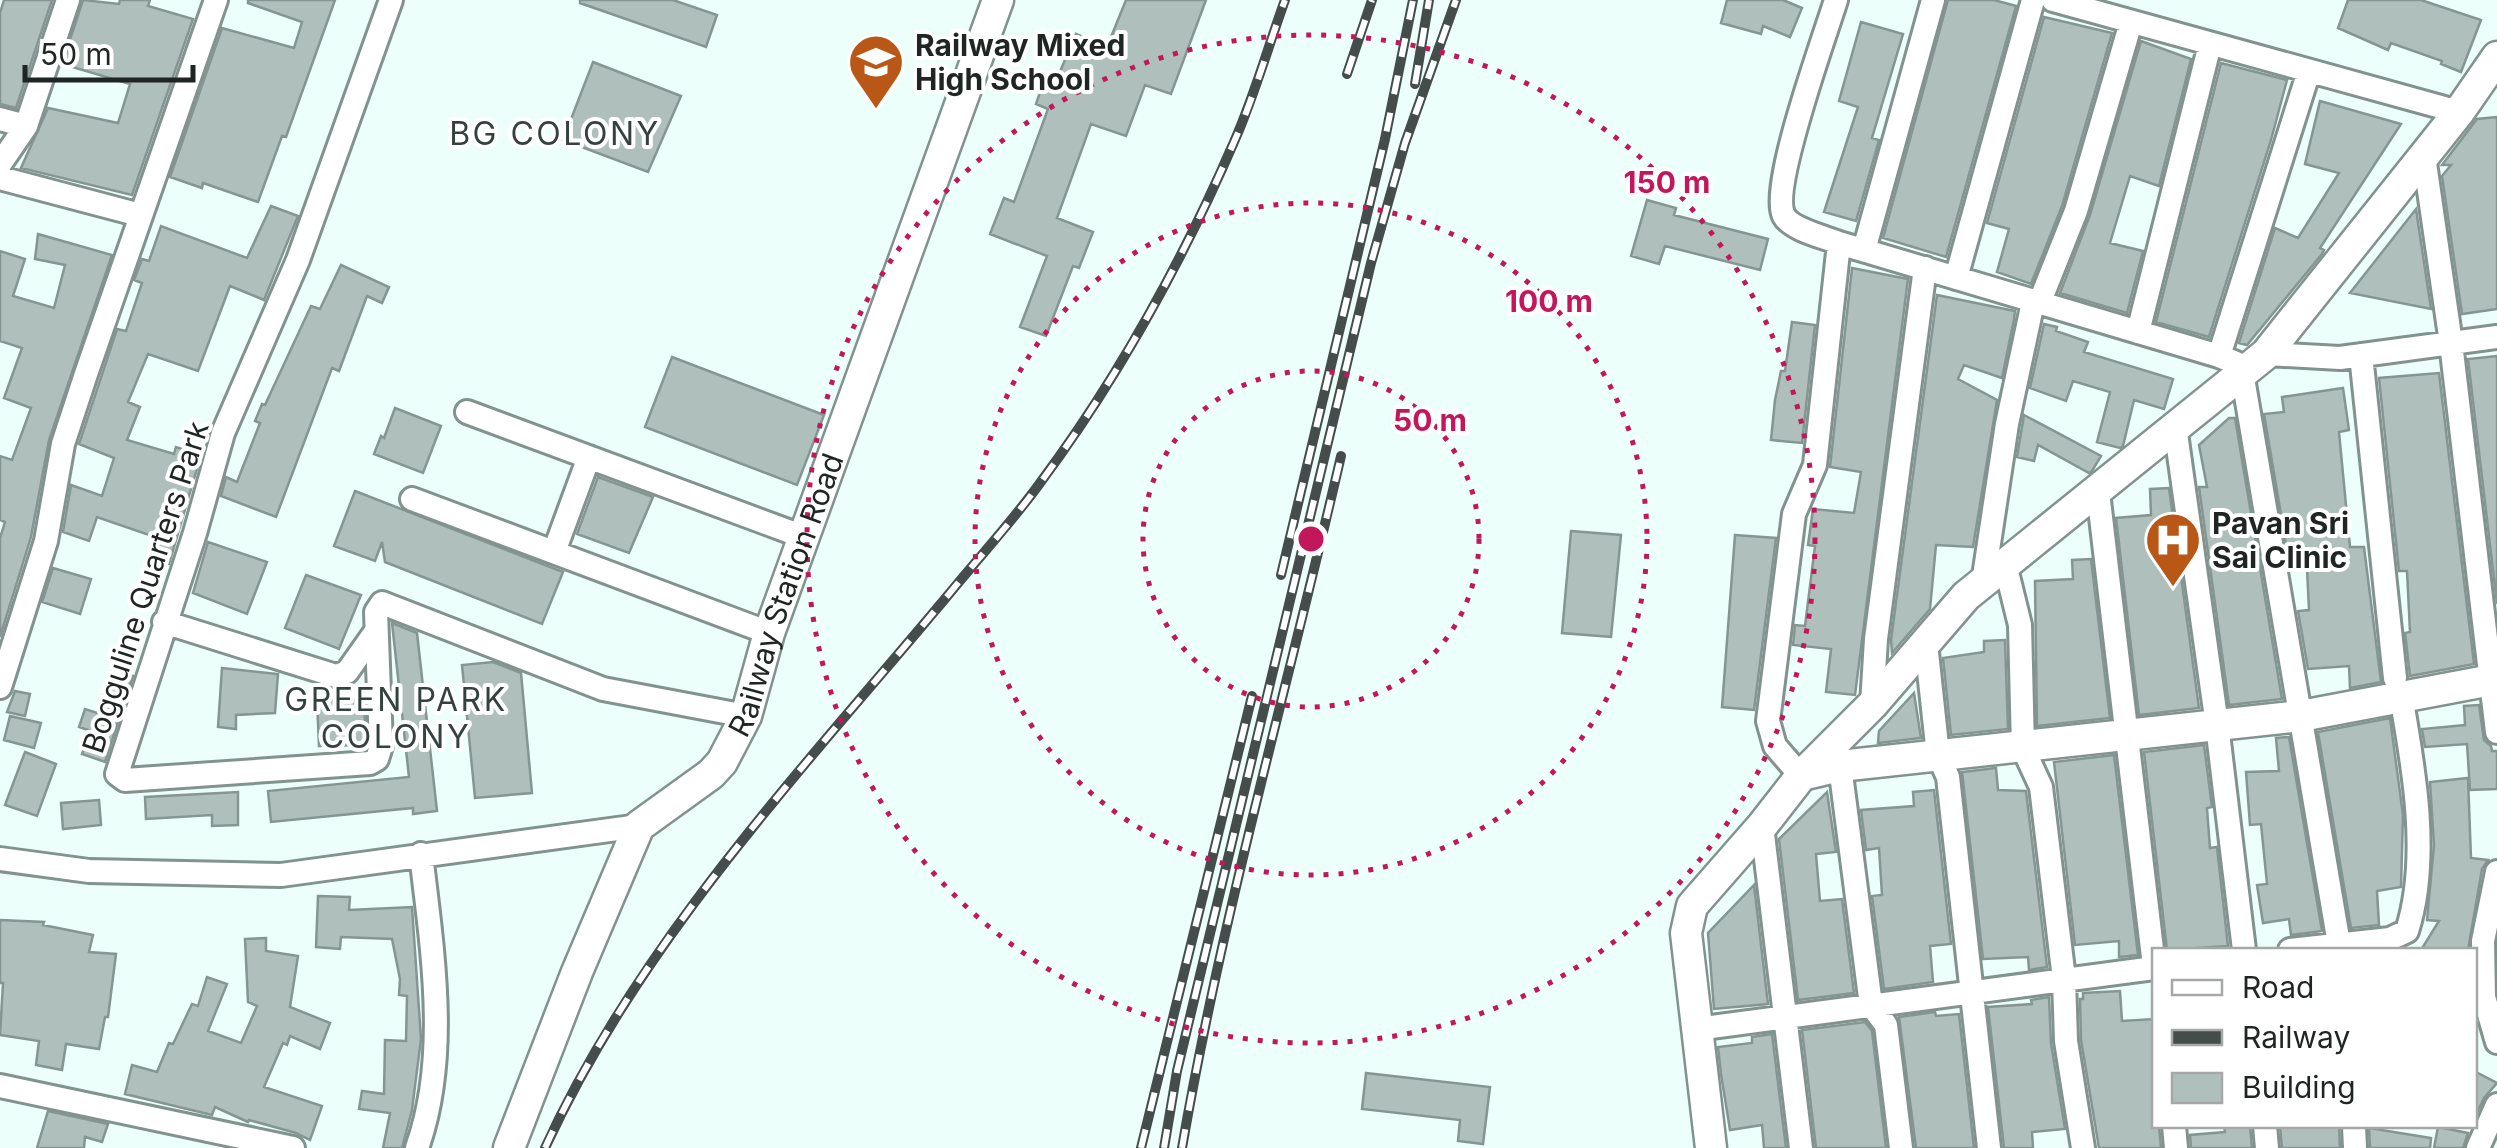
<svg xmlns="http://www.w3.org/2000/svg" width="2497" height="1148" font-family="Inter,sans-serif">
<rect width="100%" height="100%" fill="#ecfffa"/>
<!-- building -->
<path fill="#afc0bc" stroke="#859692" stroke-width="2.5" d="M4 0H52L16 108 0 104V13Z
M83 0 119 4 120 0H150L148 6 193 19 132 195 21 168 48 108 118 123 130 84 62 64Z
M248 0H335L286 137 282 136 258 202 203 183 202 188 170 177 222 28 294 48 302 22 248 3Z
M580 0H673L717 15 706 47 580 3Z
M1126 0H1206L1171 94 1145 85 1126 136 1091 124 1057 218 1093 232 1079 268 1073 266 1046 336 1020 327 1047 256 990 234 1004 198 1014 202 1048 109 1036 104 1045 77 1056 81 1076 34 1107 47Z
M1727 0H1783L1802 8 1790 37 1763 26 1761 34 1721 23Z
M1948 0H1994L2016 6 1946 257 1883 238Z
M2348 0H2421L2481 20 2461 72 2441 64 2442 61 2391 43 2388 50 2338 28Z
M2044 17 2112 33 2062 206 2031 284 1997 272 2009 229 1987 223Z
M1861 22 1903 34 1872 138 1879 140 1856 221 1824 212 1858 107 1839 101Z
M2141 41 2191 59 2159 186 2130 176 2110 243 2143 251 2127 313 2060 293 2090 215Z
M593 62 681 96 648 172 563 140Z
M2221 63 2287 80 2271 140 2209 337 2156 322Z
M2320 101 2401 124 2320 248 2324 250 2322 254 2247 345 2239 343 2275 228 2298 238 2339 173 2305 164Z
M2497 117V309L2462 314 2442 176 2451 165H2442L2477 119Z
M1647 200 1676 208 1674 215 1768 239 1760 270 1665 246 1659 264 1631 256Z
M271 206 298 216 264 300 230 286 198 371 148 354 128 402 140 407 127 440 174 454 176 447 201 455 169 564 152 558 158 538 97 517 89 541 63 532 71 485 102 496 114 458 79 444 117 329 126 331 142 283 134 280 142 259 149 261 161 226 247 258Z
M2416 209 2431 309 2350 293Z
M38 234 112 255 49 440 31 537 0 637V538L5 522 0 520V456L12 460 31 408 4 398 22 348 0 341V251L25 259 13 296 54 308 65 265 35 259Z
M341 265 389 287 382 303 367 296 339 371 332 368 276 517 221 496 226 477 237 482 260 423 255 421 262 404 265 405 311 306 320 309Z
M1852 268 1908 279 1855 695 1826 692 1831 649 1793 645 1795 625 1805 626 1815 546 1808 545 1813 509 1854 513 1861 472 1830 467Z
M1937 295 2015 311 2014 319 2002 378 1964 365 1958 379 1997 400 1973 547 1936 545 1930 609 1892 653 1891 640Z
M1792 322 1815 325 1802 443 1771 440 1775 400 1781 371H1785Z
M2044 324 2057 327 2056 331 2088 342 2084 352 2173 379 2164 409 2134 400 2123 446 2120 448 2097 442 2110 392 2073 381 2066 401 2030 388Z
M2497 356V604L2468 359Z
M672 357 824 415 797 485 645 427Z
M2439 373 2474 664 2410 676 2405 633 2410 632 2407 571H2399L2379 378Z
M2343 388 2349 430 2339 432 2350 547H2364L2381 682 2350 688 2349 666 2308 669 2298 611 2309 610 2306 548 2287 550 2264 414 2284 412 2282 397Z
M395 408 441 426 423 473 374 454 381 436 384 438Z
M2024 415 2101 456 2092 471 2089 473 2038 445 2034 461 2017 457Z
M2229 418H2235L2282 699 2229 705 2199 487H2207L2199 445Z
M598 477 653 497 629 553 577 534Z
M2169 488 2199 708 2139 715 2116 518 2151 515 2150 489Z
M355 491 563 572 542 624 385 562 382 542 375 561 334 546Z
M1571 531 1621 535 1611 637 1562 633Z
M1735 535 1776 538 1754 710 1722 707Z
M208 542 267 562 247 614 193 593Z
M2091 559 2110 718 2037 726 2035 581 2073 579 2072 560Z
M53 568 91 579 80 614 42 602Z
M306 575 361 595 339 649 285 628Z
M392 623 417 633 437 811 413 814V808L271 822 268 791 409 777Z
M2005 640 2008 729 1951 735 1943 658 1984 652V641Z
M493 662 521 673 532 793 475 798 462 665Z
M222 668 278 674 275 713 236 715V729L218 727Z
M113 669 133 676 105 762 82 754 91 731 79 727 85 709 97 713Z
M15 691 30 694 25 716 7 712Z
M1914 693 1921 738 1878 743 1879 731Z
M317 700H364L366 745 319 746Z
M2479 705 2484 740 2491 746 2492 751H2497V789L2470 790 2467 744 2425 747 2422 729 2465 725 2464 706Z
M10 716 41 723 34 748 4 740Z
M2390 718 2403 815 2401 887 2377 891 2379 925 2351 928 2318 732Z
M2289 737 2322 931 2291 935 2289 919 2263 923 2257 885 2267 884 2261 824 2250 825 2246 772 2279 771 2276 738Z
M2204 745 2212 807 2207 808 2210 848 2217 847 2228 946 2167 950 2144 752Z
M25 752 56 764 37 816 5 805Z
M2114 755 2138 955 2119 957V941L2075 945 2054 762Z
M1996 768 1998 790 2026 791 2047 967 2029 970 2028 957 1983 959 1962 772Z
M2468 778 2471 858 2488 860 2482 869 2468 950H2421L2439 921 2427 920 2434 845 2430 782Z
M1934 790 1951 944 1930 946 1933 982 1884 989 1872 896 1882 895 1879 848 1866 850 1861 810 1914 806 1913 792Z
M238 792V825L212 826V815L146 819 145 797Z
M1827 792 1836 852 1816 854 1820 901 1842 899 1854 993 1798 1000 1779 839Z
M99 800 101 825 63 829 61 803Z
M1754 885 1768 1004 1714 1009 1708 933Z
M318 896 350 897 349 910 412 907 421 1039 412 1110 402 1148H383L390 1113 359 1109 362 1091 384 1094 385 1040 406 1041 407 996 399 995 400 979 392 939 341 937 340 949 316 947Z
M0 920 44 922 43 925 93 935 89 952 116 954 108 1017H105L99 1049 66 1044 62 1070 36 1065 39 1041 0 1035 3 983H0Z
M266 938V951L298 956 290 1007 330 1023 320 1049 290 1036 287 1045 283 1043 264 1087 322 1106 310 1140 296 1133 249 1120 248 1122 215 1107 212 1115 125 1094 132 1065 157 1072 169 1043 173 1044 192 1004 198 1006 207 977 227 984 208 1031 241 1043 257 1006 248 1002 245 939Z
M2120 991 2122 1021 2154 1019V1126H2159L2161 1148H2099L2081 1040 2080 999H2083V993Z
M2049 997 2051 1043 2065 1129 2032 1132 2033 1148H2004L1988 1007 2032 1004 2031 1000Z
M1935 1012 1936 1016 1959 1014 1974 1148H1916L1899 1017Z
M1865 1022 1872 1031 1886 1148H1816L1802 1030Z
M1772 1034 1786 1148H1764L1762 1125 1730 1130 1721 1074 1718 1047 1752 1043V1037Z
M2474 1071 2497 1083 2484 1098 2474 1119Z
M1366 1073 1490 1087 1483 1144 1458 1141 1460 1120 1362 1109Z
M48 1111 108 1124 102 1142 85 1137 84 1148H37Z
M2224 1126H2250L2252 1148H2191L2190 1135 2225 1132Z
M2280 1126H2339L2340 1148H2282Z
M2438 1127 2468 1133 2463 1148H2434Z
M2369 1128 2431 1138 2430 1148H2370Z"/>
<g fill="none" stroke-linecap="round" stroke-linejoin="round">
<!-- minor casing -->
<g stroke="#82928e" stroke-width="28">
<path id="minor" d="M391 0 298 260 223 433 195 533 117 774 125 780 370 763 377 759 381 746 376 612 382 603 603 689 746 716
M1836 0C1825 36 1769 188 1784 216 1792 230 1825 237 1839 243L2219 356 2236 363 2242 372 2340 950
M2053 0 2459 112
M0 119 26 126
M2424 156 2451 343 2497 732
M0 164 26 126 68 0
M0 178 140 215
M1864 250 1933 0
M1956 278 2033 0
M2039 304 2076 211 2131 22
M2138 332 2210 44
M2266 354 2340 358 2497 337
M2361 355 2395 678
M2219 356 2309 71
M467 412 804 537
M2175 426 2217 725 2244 950
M2098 492 2154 966
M412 499 769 633
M554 552 589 457
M2005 564 2020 625 2023 748 2041 787 2064 979 2066 1041 2083 1148
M1983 583 2007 424 2033 302
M164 622 336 676 347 672 376 631
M1926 643 1938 755 1948 777 1989 1148
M0 687 46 541 63 444 86 374 216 0
M1872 705 1876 639 1925 268
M1840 766 1871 1005 1886 1025 1901 1148
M1801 776 1775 746 1768 721 1794 514 1815 465 1839 243
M1762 826 1801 1148
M0 859 89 871 281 875 639 826
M2497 872 2483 941 2484 997 2497 1042
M2290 950 2390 939 2407 931C2430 859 2414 769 2401 696
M1696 1029 2154 968
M0 1086 293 1148
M2174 1126 2176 1148
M2265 1126 2267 1148
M2354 1126 2355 1148
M417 1148C450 1056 432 949 421 854
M2478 1148 2497 1105"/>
</g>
<!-- tertiary casing -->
<g stroke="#82928e" stroke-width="35">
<g id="tertiary">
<path d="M1802 775 1840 766 2301 716 2497 679"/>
<path id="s1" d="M509 1148 577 972 639 826 711 774 722 762 746 716 769 633 998 0"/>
<path d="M1711 1148 1686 933 1692 906 1762 826 1801 776 1872 705 1966 596 2266 354 2459 112 2497 57"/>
</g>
</g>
<!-- minor -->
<use href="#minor" stroke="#fff" stroke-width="22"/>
<!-- tertiary -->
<use href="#tertiary" stroke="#fff" stroke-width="30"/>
<!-- rail casing -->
<g stroke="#444d4a" stroke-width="10">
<path id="rail" d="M1347 74 1372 0
M1415 84 1429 0
M1281 575 1385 139 1413 0
M545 1148C641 939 803 769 949 594 979 557 1012 522 1040 483 1118 378 1182 262 1234 142 1254 97 1268 47 1285 0
M1141 1148 1252 696
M1164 1148 1177 1071 1371 263 1405 143 1456 0
M1182 1148C1222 915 1288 686 1341 456"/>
</g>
<!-- rail -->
<use href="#rail" stroke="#fff" stroke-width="6" stroke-dasharray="19" stroke-linecap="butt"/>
</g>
<!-- distance rings -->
<g fill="none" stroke="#c2185b" stroke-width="5" stroke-dasharray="5 10">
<circle cx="1311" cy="539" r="168"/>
<circle cx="1311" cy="539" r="336"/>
<circle cx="1311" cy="539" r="504"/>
</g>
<!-- icons -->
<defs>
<g id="school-pin" transform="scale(2.875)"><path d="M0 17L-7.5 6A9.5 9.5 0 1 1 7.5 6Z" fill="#b85716" stroke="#fff"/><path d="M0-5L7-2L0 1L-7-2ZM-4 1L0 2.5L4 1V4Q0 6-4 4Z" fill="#fff"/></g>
<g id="hospital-pin" transform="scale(2.875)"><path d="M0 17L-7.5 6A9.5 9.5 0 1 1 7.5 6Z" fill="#b85716" stroke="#fff"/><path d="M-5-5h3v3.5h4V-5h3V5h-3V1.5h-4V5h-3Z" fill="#fff"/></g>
</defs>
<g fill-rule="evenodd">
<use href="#school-pin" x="876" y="62"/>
<use href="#hospital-pin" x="2173" y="540"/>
</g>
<g text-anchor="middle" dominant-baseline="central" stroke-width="8" stroke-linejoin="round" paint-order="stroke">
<!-- poi labels -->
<g font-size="30" font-weight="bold" fill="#1e2523" stroke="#fff" text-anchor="start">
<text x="915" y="45">Railway Mixed<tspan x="915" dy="34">High School</tspan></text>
<text x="2212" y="523">Pavan Sri<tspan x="2212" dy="34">Sai Clinic</tspan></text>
</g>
<!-- street labels -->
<g font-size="30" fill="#1e2523" stroke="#fff">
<text transform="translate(145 587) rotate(-72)">Bogguline Quarters Park</text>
<text stroke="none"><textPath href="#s1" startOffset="632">Railway Station Road</textPath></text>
</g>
<!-- neighbourhood labels -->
<g font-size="32" letter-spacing="2.5" fill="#33423e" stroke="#fff">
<text x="555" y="133">BG COLONY</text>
<text x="396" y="699">GREEN PARK<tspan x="396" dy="37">COLONY</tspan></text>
</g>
</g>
<circle cx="1311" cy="539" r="15" fill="#c2185b" stroke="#fff" stroke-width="5"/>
<g font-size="30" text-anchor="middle" font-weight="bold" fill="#c2185b" stroke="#fff" stroke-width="8" stroke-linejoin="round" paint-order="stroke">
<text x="1667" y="193">150 m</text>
<text x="1549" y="312">100 m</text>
<text x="1430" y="431">50 m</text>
</g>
<!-- legend -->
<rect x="2152" y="948" width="325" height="180" fill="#ffffff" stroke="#a5a8a7" stroke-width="2.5"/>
<rect x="2172" y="980" width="50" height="15" fill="#ffffff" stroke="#a5a8a7" stroke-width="2.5"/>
<text x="2242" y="998" font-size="30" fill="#1e2523">Road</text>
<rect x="2172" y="1030" width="50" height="15" fill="#444d4a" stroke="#a5a8a7" stroke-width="2.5"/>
<text x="2242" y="1048" font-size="30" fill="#1e2523">Railway</text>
<rect x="2172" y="1073" width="50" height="30" fill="#afc0bc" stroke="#a5a8a7" stroke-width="2.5"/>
<text x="2242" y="1098" font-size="30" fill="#1e2523">Building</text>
<!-- scale -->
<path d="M25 65v15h168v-15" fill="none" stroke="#1e2523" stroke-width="5"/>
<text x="40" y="65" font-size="30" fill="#1e2523" stroke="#ffffff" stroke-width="8" paint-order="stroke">50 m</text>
</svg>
